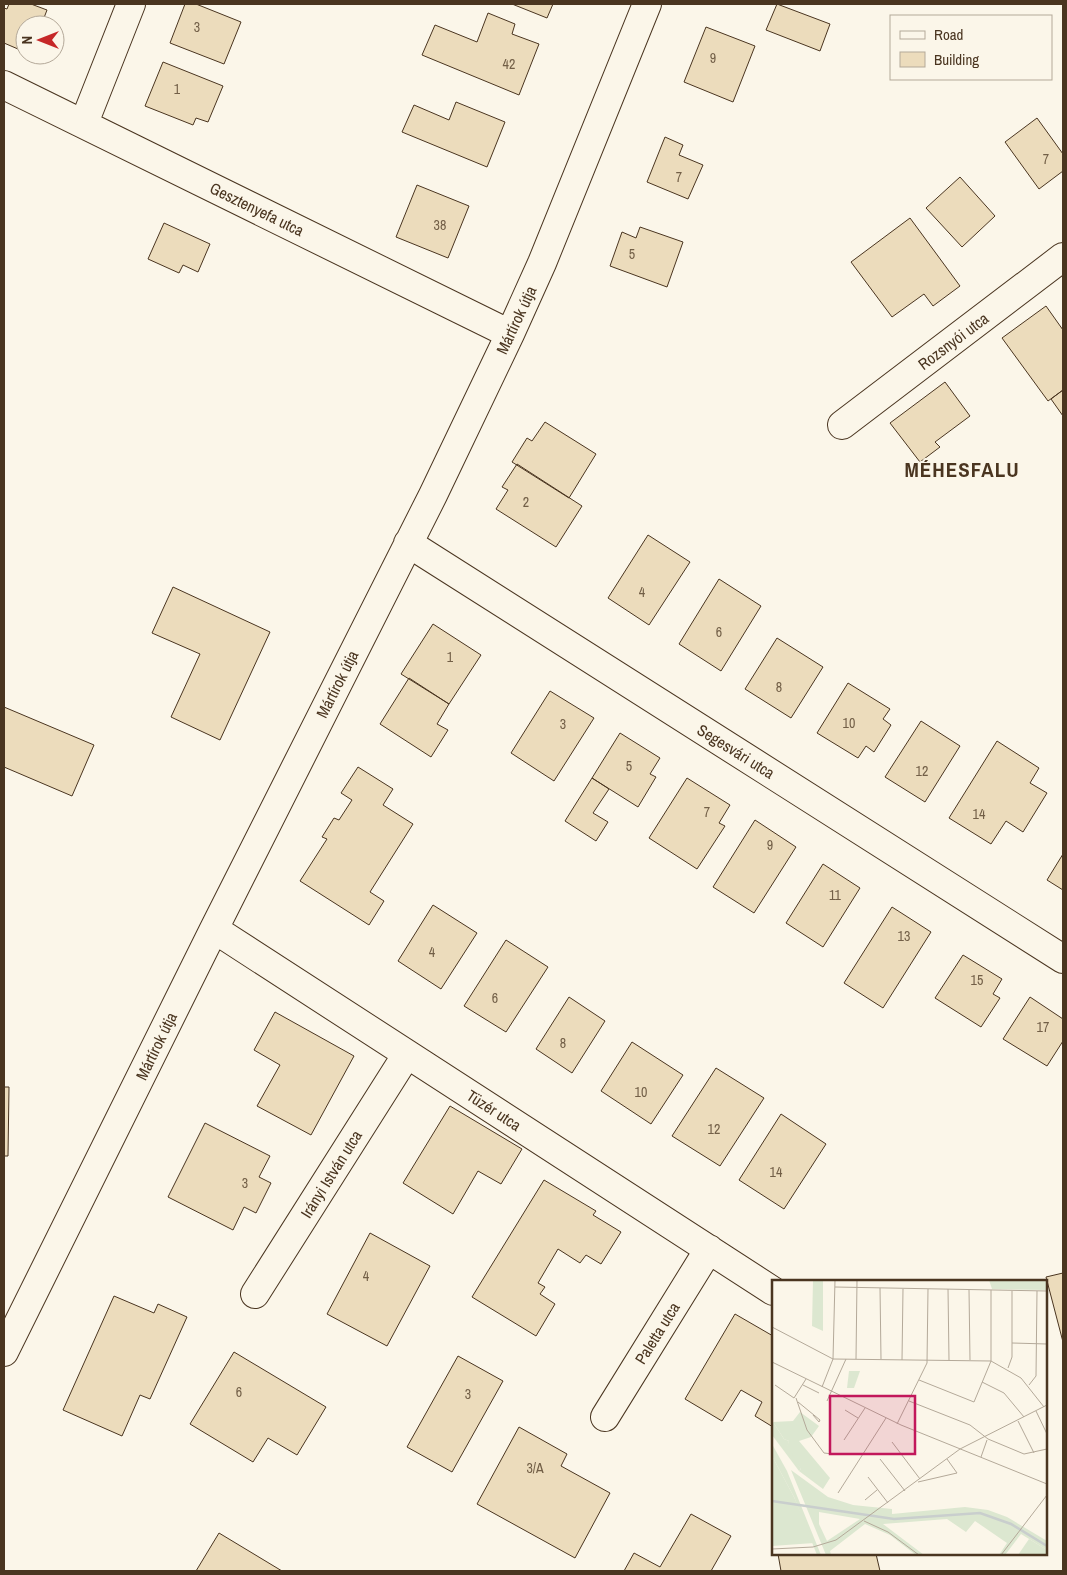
<svg xmlns="http://www.w3.org/2000/svg" width="1067" height="1575" font-family="'Archivo Narrow',sans-serif">
<rect width="100%" height="100%" fill="#fbf6e9"/>
<!-- building -->
<path fill="#ecdcbc" stroke="#4a3520" d="M9 4H31L47 10 42 23 46 25H25V52L4 43V8L7 9Z
M185 4H196L241 22 224 64 170 43Z
M512 4H553L547 18Z
M777 4 830 24 820 51 766 30Z
M488 13 515 24 512 34 539 44 519 95 422 55 435 25 477 42Z
M706 27 755 46 733 102 684 82Z
M163 62 223 86 208 122 196 118 193 125 145 106Z
M456 102 505 122 487 167 402 132 414 105 449 120Z
M1037 118 1063 154V171L1039 189 1005 142Z
M665 137 683 145 679 155 703 165 688 199 647 182Z
M960 177 995 216 962 247 926 208Z
M417 185 469 206 448 258 396 237Z
M910 218 960 286 933 306 924 294 892 317 851 262Z
M164 223 210 244 198 272 183 265 179 273 148 259Z
M640 227 683 242 667 287 610 266 622 232 636 238Z
M1046 306 1063 330V390L1048 401 1002 338Z
M945 382 970 416 935 442 940 447 920 462 890 423Z
M1063 390V416L1051 399Z
M545 422 596 454 569 498 512 462 527 438 532 441Z
M517 464 582 506 556 547 496 509 508 490 502 487Z
M648 535 690 562 649 625 608 598Z
M719 579 761 606 721 671 679 644Z
M173 587 270 632 220 740 171 717 200 654 152 633Z
M433 624 481 655 449 704 401 674Z
M777 638 823 667 791 718 745 689Z
M409 678 449 704 437 724 448 730 431 757 380 724Z
M848 683 890 709 883 719 891 725 874 752 866 746 858 758 817 733Z
M550 691 594 718 554 781 511 753Z
M4 707 94 745 72 796 4 767Z
M921 721 960 746 925 802 885 777Z
M620 733 660 758 650 774 656 777 638 807 592 778Z
M997 741 1039 768 1030 783 1047 793 1023 832 1006 821 991 844 949 818Z
M358 767 393 789 383 805 413 824 370 892 384 901 369 925 300 881 327 839 322 837 334 818 339 820 352 800 341 793Z
M592 778 609 789 593 813 608 822 596 841 565 821Z
M687 778 730 805 719 823 725 826 697 869 649 838Z
M755 820 796 847 754 913 713 887Z
M1063 854V890L1047 880Z
M823 864 860 888 823 947 786 923Z
M433 905 477 933 441 989 398 961Z
M892 907 931 932 883 1008 844 983Z
M506 940 548 967 506 1032 464 1006Z
M963 955 1002 979 993 994 1000 998 981 1027 935 998Z
M569 997 605 1021 572 1073 536 1049Z
M1030 997 1063 1019V1041L1047 1066 1003 1039Z
M275 1012 354 1056 311 1135 257 1106 280 1065 254 1050Z
M632 1042 683 1075 651 1124 601 1091Z
M716 1068 764 1098 720 1166 672 1136Z
M4 1087H9L8 1156H4Z
M450 1106 522 1149 501 1184 478 1171 453 1214 403 1183Z
M781 1114 826 1144 784 1209 739 1180Z
M205 1123 270 1156 259 1177 271 1183 256 1213 244 1207 233 1230 168 1197Z
M544 1180 596 1211 593 1215 621 1232 601 1264 586 1255 580 1263 558 1249 538 1283 545 1287 540 1294 555 1304 536 1336 472 1297Z
M370 1233 430 1266 387 1346 327 1314Z
M1063 1273V1342L1046 1277Z
M114 1296 154 1313 158 1304 187 1317 150 1399 140 1395 122 1436 63 1410Z
M735 1314 773 1336V1427L755 1416 762 1402 741 1390 722 1421 685 1399Z
M234 1352 326 1407 297 1455 268 1438 253 1462 190 1424Z
M458 1356 503 1381 452 1472 407 1447Z
M519 1427 567 1454 561 1466 610 1493 575 1558 477 1504Z
M691 1514 731 1536 711 1571H624L634 1553 660 1567Z
M219 1533 282 1571H196Z
M778 1554H876L880 1571H781Z"/>
<g fill="none" stroke-linecap="round" stroke-linejoin="round">
<!-- minor casing -->
<g stroke="#4a3520" stroke-width="30">
<path id="minor" d="M4 85 510 334
M84 123 131 4
M842 425 1063 257
M408 543 1063 959
M214 929 773 1291
M255 1294 407 1054
M4 1352 214 929 433 495 510 334 542 263 647 4
M605 1417 709 1249"/>
</g>
<!-- minor -->
<use href="#minor" stroke="#fbf6e9" stroke-width="28"/>
</g>
<g text-anchor="middle" dominant-baseline="central" stroke-width="4" stroke-linejoin="round" paint-order="stroke">
<!-- number labels -->
<g font-size="14" fill="#725f47">
<text x="197" y="27">3</text>
<text x="713" y="58">9</text>
<text x="509" y="64">42</text>
<text x="177" y="89">1</text>
<text x="1046" y="159">7</text>
<text x="679" y="177">7</text>
<text x="440" y="225">38</text>
<text x="632" y="254">5</text>
<text x="526" y="502">2</text>
<text x="642" y="592">4</text>
<text x="719" y="632">6</text>
<text x="450" y="657">1</text>
<text x="779" y="687">8</text>
<text x="849" y="723">10</text>
<text x="563" y="724">3</text>
<text x="629" y="766">5</text>
<text x="922" y="771">12</text>
<text x="707" y="812">7</text>
<text x="979" y="814">14</text>
<text x="770" y="845">9</text>
<text x="835" y="895">11</text>
<text x="904" y="936">13</text>
<text x="432" y="952">4</text>
<text x="977" y="980">15</text>
<text x="495" y="998">6</text>
<text x="1043" y="1027">17</text>
<text x="563" y="1043">8</text>
<text x="641" y="1092">10</text>
<text x="714" y="1129">12</text>
<text x="776" y="1172">14</text>
<text x="245" y="1183">3</text>
<text x="366" y="1276">4</text>
<text x="239" y="1392">6</text>
<text x="468" y="1394">3</text>
<text x="535" y="1468">3/A</text>
</g>
<!-- street labels -->
<g font-size="16" fill="#4a3520" stroke="#fbf6e9">
<text transform="translate(257 209) rotate(26)">Gesztenyefa utca</text>
<text transform="translate(516 320) rotate(-65)">Mártírok útja</text>
<text transform="translate(953 341) rotate(-37)">Rozsnyói utca</text>
<text transform="translate(337 684) rotate(-63)">Mártírok útja</text>
<text transform="translate(736 751) rotate(32)">Segesvári utca</text>
<text transform="translate(156 1046) rotate(-64)">Mártírok útja</text>
<text transform="translate(494 1110) rotate(33)">Tüzér utca</text>
<text transform="translate(331 1174) rotate(-58)">Irányi István utca</text>
<text transform="translate(657 1333) rotate(-58)">Paletta utca</text>
</g>
<!-- district labels -->
<g font-size="21" font-weight="bold" letter-spacing="1" fill="#4a3520" stroke="#fbf6e9">
<text x="962" y="469">MÉHESFALU</text>
</g>
</g>
<!-- overview -->
<g transform="translate(772 1280)">
<rect width="275" height="275" fill="#fbf6e9"/>
<path d="M217 0H275V10L220 9ZM28 132 47 146 39 157 27 161 58 198 51 209 27 191 29 189 14 169 17 161 12 159 1 142 21 141ZM0 164 15 191 49 275H45L22 217 0 176ZM19 190 56 217 81 225 120 229V234L193 227 216 230 235 237 275 261V270L249 254 233 275H227L235 263 203 241 194 252 175 239 111 244 152 275H144L118 255 93 244 58 271 59 275H54ZM47 232 88 239 55 261 47 244Z" fill="#dce7d0" fill-rule="evenodd"/>
<path d="M41 0H51V51L40 46ZM0 121 1 142 12 159 17 161 15 169 19 172 29 189 27 191 0 155ZM0 176 22 217 42 263 0 266ZM257 259 275 270V275H246Z" fill="#dce7d0"/>
<path d="M77 91H88L82 108H75Z" fill="#dce7d0"/>
<path fill="none" stroke="#c9cecd" stroke-width="2.5" d="M0 221 122 239 208 233 239 244 275 266"/>
<path fill="none" stroke="#b4a999" stroke-width="1" d="M63 7 275 11M108 8 109 79M176 9 177 80M197 10 198 80M0 47 61 79 219 81 249 98 272 127M240 63 275 64M84 79 85 0M130 80 131 9M0 82 129 145 275 204M236 88 240 77V11M147 100 202 122 219 81V10M210 102 232 113 252 137M3 105 22 118 34 99M31 105 47 113M257 105 264 96 265 11M50 107 61 79 63 0M24 118 35 150 52 173 61 174M55 121 74 79M137 121 198 145 216 159 252 174 275 169M26 122 48 140 47 142 41 135M73 130 86 138M264 131 275 154M246 141 262 173M125 144 155 83 156 9M72 160 93 128M120 162 148 199M209 177 215 160M108 179 133 211M96 197 116 223M146 202 185 193 175 179M66 213 114 138M93 220 105 210M92 241 116 252 147 275M0 269 41 267 64 260 188 169 275 125M229 275 275 215"/>
<path fill="#c2185b" fill-opacity="0.15" stroke="#c2185b" stroke-width="2.5" d="M58 116H143V174H58Z"/>
<rect width="275" height="275" fill="none" stroke="#4a3520" stroke-width="2.5"/>
</g>
<!-- border -->
<rect width="1067" height="1575" fill="none" stroke="#4a3520" stroke-width="10"/>
<!-- legend -->
<rect x="890" y="15" width="162" height="65" fill="#fbf6e9" stroke="#b4a999"/>
<rect x="900" y="31" width="25" height="8" fill="#fbf6e9" stroke="#b4a999"/>
<text x="934" y="40" font-size="15" fill="#4a3520">Road</text>
<rect x="900" y="52" width="25" height="15" fill="#ecdcbc" stroke="#b4a999"/>
<text x="934" y="65" font-size="15" fill="#4a3520">Building</text>
<!-- north arrow -->
<g transform="translate(40 40) rotate(270)"><circle r="24" fill="#fbf6e9" stroke="#b4a999"/>
<path d="M0-4L9 19L0 12L-9 19Z" fill="#c62828"/>
<text y="-8" font-size="14" font-weight="bold" text-anchor="middle" fill="#4a3520">N</text>
</g>
</svg>
